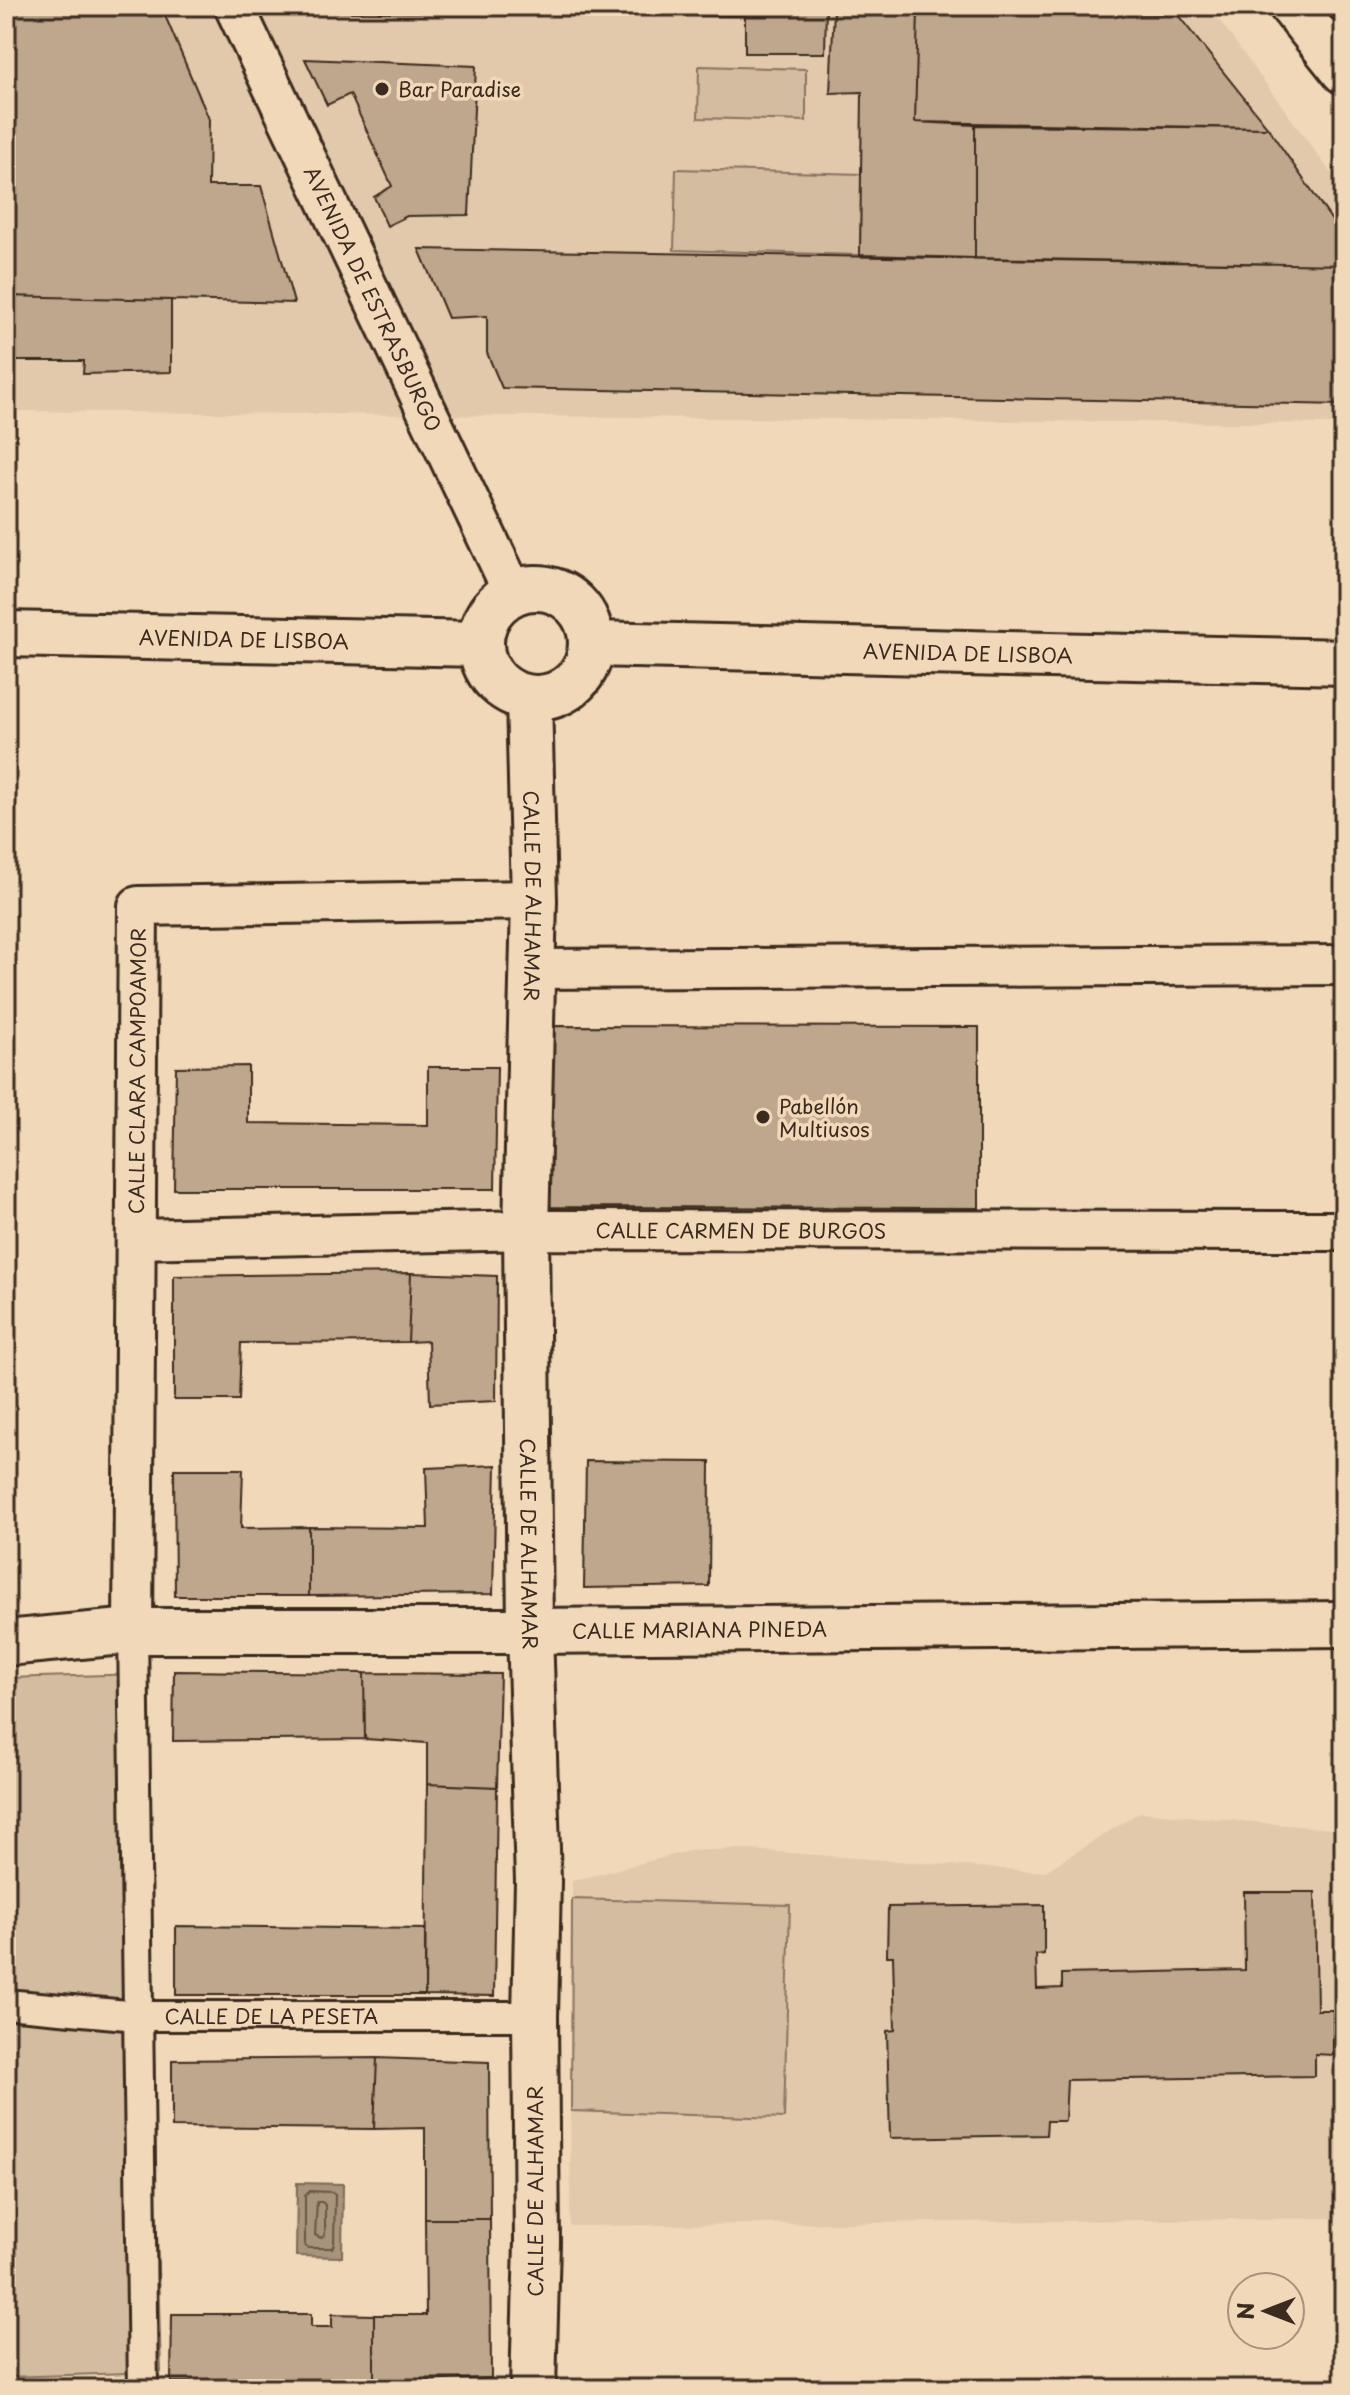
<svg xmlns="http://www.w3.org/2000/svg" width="1350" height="2395" font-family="'Playpen Sans',sans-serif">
<rect width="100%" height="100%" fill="#f1d8b9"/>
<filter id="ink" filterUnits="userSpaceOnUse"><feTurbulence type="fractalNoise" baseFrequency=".0125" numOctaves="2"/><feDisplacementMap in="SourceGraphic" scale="16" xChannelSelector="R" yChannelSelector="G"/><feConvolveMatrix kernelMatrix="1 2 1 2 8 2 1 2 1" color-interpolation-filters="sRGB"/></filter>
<g filter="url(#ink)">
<!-- built -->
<path fill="#e2c9ac" d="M6 6H1209L1344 191V424L6 411Z
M1140 1812 1344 1830V2218L570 2226 572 1881 689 1851 737 1849 1044 1872Z"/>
<!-- green -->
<path fill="#d3bca0" stroke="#87735f" stroke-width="2" d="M699 66 806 69V121L698 118Z
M676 169 862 174 860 255 674 250Z
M141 1674 161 2372 6 2377V1678Z
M572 1899 790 1905 784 2118 571 2111Z"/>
<!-- water -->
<path fill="#a8947c" stroke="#7c6a56" stroke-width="2" d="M297 2183 343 2184 342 2257 296 2256Z"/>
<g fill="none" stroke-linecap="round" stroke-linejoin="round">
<!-- shore -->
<path stroke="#675444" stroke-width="2" d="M309 2191 331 2192 335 2194 334 2244 332 2248H308L305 2246V2195Z
M317 2202H322L325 2205V2235L321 2238 315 2235Z"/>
</g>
<!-- building -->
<path fill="#bfa78e" stroke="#3b2a1e" stroke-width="2" d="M6 6H161L209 119 208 186H261L294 303 6 296Z
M331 6H528V13L337 12Z
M528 6H826L825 53H745V16L528 13Z
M826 6H1171L1177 14 826 9Z
M834 9 918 10 915 122 975 125V258L860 255 862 92 830 93Z
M918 10 1177 14 1268 128 915 122Z
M305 59 476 66 469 215 407 216 387 226 374 197 392 186 350 94 327 105Z
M975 125 1268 128 1344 238V265L975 258Z
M419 249 1344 265V405L502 388 487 353V316L448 318Z
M6 296 171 300V372L83 374 84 361H6Z
M547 1026 979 1027V1208L546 1207Z
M248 1066V1123L428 1125V1067H497L495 1189H174L176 1067Z
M411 1273 408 1342 241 1343 239 1400H174V1276Z
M411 1273 497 1276 496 1401 430 1404 428 1341 408 1342Z
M586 1461 710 1462 709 1586 584 1588Z
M496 1465 493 1594 309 1596V1527L428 1528 426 1468Z
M174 1469H243L241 1528 309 1527V1596H175Z
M174 1671 364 1673 365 1739 173 1741Z
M364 1673 500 1674 497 1787 427 1784V1743L365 1739Z
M427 1784 497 1787 494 1996 425 1995Z
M1244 1892H1315L1317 2010H1333V2055L1315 2054V2076L1067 2080 1065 2121H1047L1046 2135 890 2138 887 2031 895 2030 893 1956H887L888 1907 1044 1905V1954L1036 1955 1037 1989 1062 1988V1974L1245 1970Z
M176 1926 425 1929V1995H176Z
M377 2058 374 2129 172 2127V2060Z
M377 2058 489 2062 490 2219H425V2128L374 2129Z
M425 2219H490L491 2378 374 2383V2315H426Z
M172 2314H311V2327H332V2314L374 2315V2383L171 2382Z"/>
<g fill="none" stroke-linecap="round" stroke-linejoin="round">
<!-- pedestrian casing -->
<g stroke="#3b2a1e" stroke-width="34">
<g id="pedestrian">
<path d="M133 1631 143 2389"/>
<path id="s1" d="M6 2004 138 2016H535"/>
</g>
</g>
<!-- minor casing -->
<g stroke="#3b2a1e" stroke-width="44">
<g id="minor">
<path id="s2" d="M234 6 513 592"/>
<path d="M531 969 1344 965"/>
<path id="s3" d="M137 1239 526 1230 1344 1231"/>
<path id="s4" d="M133 1631 138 906 534 900"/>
</g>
</g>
<!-- tertiary casing -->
<g stroke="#3b2a1e" stroke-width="50">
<g id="tertiary">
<path d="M1292 6 1344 71"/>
<circle cx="536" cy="643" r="55"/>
<path id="s5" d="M6 634 480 644"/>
<path id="s6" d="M592 644 1344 662"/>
<path id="s7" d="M529 698 534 900 526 1230 530 1631 538 1881 535 2016 537 2242 533 2389"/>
<path id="s8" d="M6 1643 133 1631H530L1344 1624"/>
</g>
</g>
<!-- path -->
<path stroke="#3b2a1e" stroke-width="5" stroke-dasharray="8 6" stroke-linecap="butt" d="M6 2063 9 2389"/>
<!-- pedestrian -->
<use href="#pedestrian" stroke="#f1d8b9" stroke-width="28"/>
<!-- minor -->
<use href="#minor" stroke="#f1d8b9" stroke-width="38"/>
<!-- tertiary -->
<use href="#tertiary" stroke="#f1d8b9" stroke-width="44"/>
</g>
</g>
<!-- markers -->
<g fill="#3b2a1e" stroke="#f1d8b9" stroke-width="3">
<circle cx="382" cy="89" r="8"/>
<circle cx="763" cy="1117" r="8"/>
</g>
<g text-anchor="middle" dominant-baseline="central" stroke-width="7" stroke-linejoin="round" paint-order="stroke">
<!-- poi labels -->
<g font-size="20" fill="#3b2a1e" stroke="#f1d8b9" text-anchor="start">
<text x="398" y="89">Bar Paradise</text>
<text x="779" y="1106">Pabellón<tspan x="779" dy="23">Multiusos</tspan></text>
</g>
<!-- street labels -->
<g font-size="20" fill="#3b2a1e" stroke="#f1d8b9">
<text stroke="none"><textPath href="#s2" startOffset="324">AVENIDA DE ESTRASBURGO</textPath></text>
<text stroke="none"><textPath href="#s5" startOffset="238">AVENIDA DE LISBOA</textPath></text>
<text stroke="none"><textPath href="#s6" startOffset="376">AVENIDA DE LISBOA</textPath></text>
<text stroke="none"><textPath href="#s7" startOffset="198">CALLE DE ALHAMAR</textPath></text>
<text stroke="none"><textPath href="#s4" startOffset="560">CALLE CLARA CAMPOAMOR</textPath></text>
<text stroke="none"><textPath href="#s3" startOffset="604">CALLE CARMEN DE BURGOS</textPath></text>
<text stroke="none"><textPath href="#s7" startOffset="846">CALLE DE ALHAMAR</textPath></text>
<text stroke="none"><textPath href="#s8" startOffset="694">CALLE MARIANA PINEDA</textPath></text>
<text stroke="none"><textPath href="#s1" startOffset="266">CALLE DE LA PESETA</textPath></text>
<text transform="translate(535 2191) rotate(-90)">CALLE DE ALHAMAR</text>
</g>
</g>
<!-- margin -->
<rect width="1350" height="2395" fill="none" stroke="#f1d8b9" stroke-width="32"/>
<rect x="16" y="16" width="1318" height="2363" fill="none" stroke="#3b2a1e" stroke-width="3" filter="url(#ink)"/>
<!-- north arrow -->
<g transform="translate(1266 2311) rotate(270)"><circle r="38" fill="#f1d8b9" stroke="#a8927b" stroke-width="2"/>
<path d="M0-6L14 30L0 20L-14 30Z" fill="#3b2a1e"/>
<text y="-12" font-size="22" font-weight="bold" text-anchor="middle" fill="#3b2a1e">N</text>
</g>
</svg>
